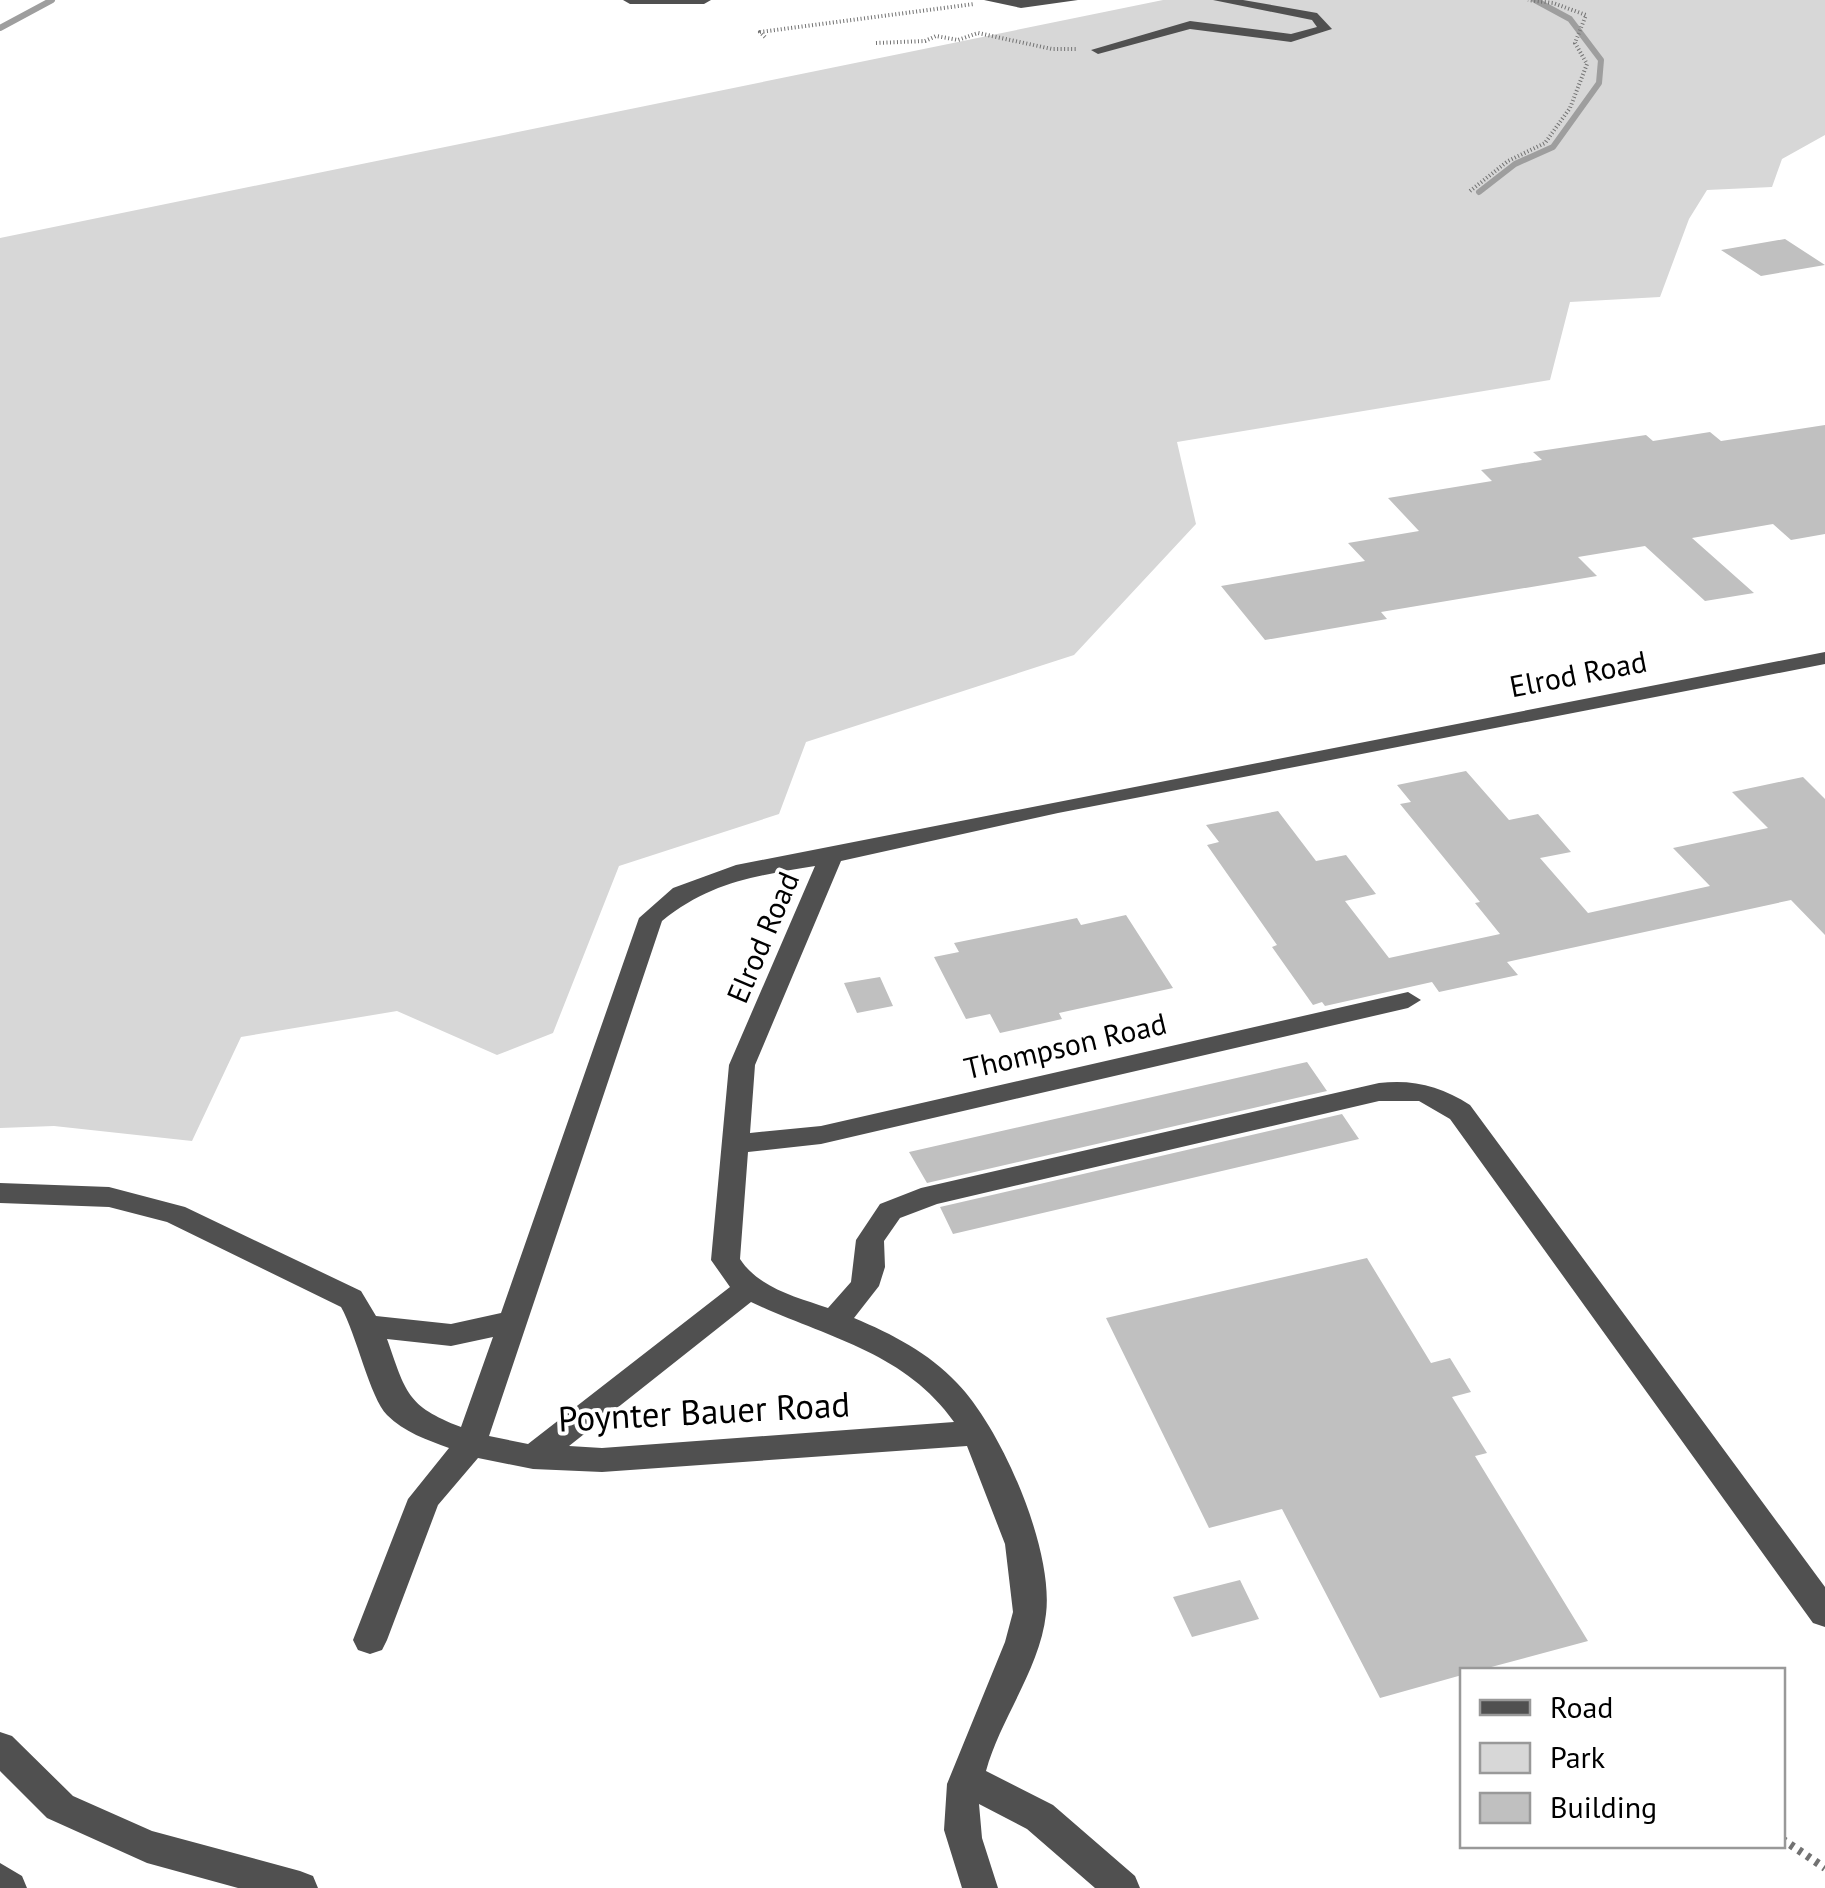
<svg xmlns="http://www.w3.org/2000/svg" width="1825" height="1888" font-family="'PT Sans',sans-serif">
<rect width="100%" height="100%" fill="#fff"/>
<!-- green -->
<path fill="#d7d7d7" d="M1163 0H1825V135L1782 159 1772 187 1707 190 1689 219 1660 297 1570 302 1550 380 1177 442 1196 524 1074 655 806 742 779 814 619 866 553 1033 497 1055 397 1011 241 1037 192 1141 54 1126 0 1128V238Z"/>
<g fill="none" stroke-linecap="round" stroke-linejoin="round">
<!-- stream -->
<path stroke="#9e9e9e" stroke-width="6" d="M0 28 52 0
M1479 192 1515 164 1553 147 1599 83 1601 60 1570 19 1535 0"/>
</g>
<!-- building -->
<path fill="#c0c0c0" d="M1785 239 1825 265 1761 276 1721 250Z
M1825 425V534L1791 540 1773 524 1692 538 1754 593 1705 601 1645 546 1578 557 1597 576 1381 612 1387 619 1265 640 1221 586 1365 561 1348 543 1419 531 1388 498 1492 481 1481 470 1542 460 1533 452 1646 435 1653 441 1710 432 1721 441Z
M1466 771 1509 820 1538 814 1571 852 1540 858 1588 913 1710 886 1673 848 1768 828 1732 792 1803 777 1825 799V935L1791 900 1507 962 1518 975 1439 992 1432 982 1325 1006 1322 1002 1313 1005 1272 947 1277 945 1207 845 1219 842 1206 825 1278 811 1316 861 1346 855 1376 894 1345 901 1389 958 1500 934 1475 903 1480 902 1400 804 1411 802 1397 785Z
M1126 915 1173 988 1059 1013 1062 1019 1000 1033 990 1014 966 1019 934 957 959 952 954 943 1077 918 1081 925Z
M880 977 893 1006 857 1013 844 983Z
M1307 1062 1327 1091 927 1183 909 1152Z
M1342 1114 1359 1139 953 1234 940 1207Z
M1367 1258 1431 1363 1450 1358 1471 1392 1452 1397 1487 1453 1475 1456 1588 1641 1480 1670H1462V1675L1380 1698 1282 1509 1209 1528 1106 1318Z
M1240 1580 1259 1619 1192 1637 1173 1597Z"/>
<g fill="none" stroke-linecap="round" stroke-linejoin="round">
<!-- path-far1 -->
<path stroke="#727272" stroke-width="4" stroke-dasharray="1 2.5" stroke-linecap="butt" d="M765 37 760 32 974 4
M876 43 925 41 936 36 958 40 978 33 1052 49H1077
M1470 191 1508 161 1545 143 1570 108 1587 64 1575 43 1586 15 1553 3 1528 0"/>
<!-- path -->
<path stroke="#727272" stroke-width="8" stroke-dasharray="4 6" stroke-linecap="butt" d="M1782 1839 1825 1868"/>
<!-- minor -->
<path fill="#505050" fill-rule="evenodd" d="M623 0H711L704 4H630Z
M984 0H1078L1021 8Z
M1213 0H1243L1317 13 1332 29 1291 42 1190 29 1098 54 1091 50 1190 21 1291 34 1317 27 1312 20Z
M1825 652V664L1058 813 841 861 755 1065 750 1133 821 1126 1408 992 1421 1000 1408 1008 821 1144 748 1152 740 1259C759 1288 796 1297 828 1308L851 1282 856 1240 880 1204 921 1188 1379 1083C1413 1079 1441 1086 1470 1105L1825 1587V1627L1813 1623 1450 1119 1419 1101H1379L937 1204 900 1218 884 1241 885 1267 879 1286 854 1318C892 1334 929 1353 957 1383 1002 1429 1054 1550 1046 1614 1040 1669 1000 1719 986 1771L1053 1805 1135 1876 1140 1888H1095L1027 1829 979 1804 982 1838 998 1888H962L944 1830 947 1784 1005 1642 1013 1612 1005 1544 967 1446 602 1472 533 1469 478 1458 438 1505 387 1640 382 1650 370 1654 358 1650 353 1640 408 1499 449 1448C427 1440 404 1432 387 1415 370 1398 356 1333 341 1307L167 1222 109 1207 0 1203V1183L109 1187 185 1207 361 1291 376 1316 451 1324 501 1313 639 918 673 888 736 865ZM815 866 729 1065 711 1260 730 1287 528 1444 489 1436 662 921C710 882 755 876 815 866ZM751 1302C824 1337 904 1351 954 1422L602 1448 569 1446ZM493 1337 461 1427C406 1406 406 1392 387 1339L451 1346Z
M0 1732 12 1736 73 1796 152 1831 300 1871 313 1876 318 1888H238L147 1863 47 1818 0 1771Z
M0 1863 22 1876 27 1888H0Z"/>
</g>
<g text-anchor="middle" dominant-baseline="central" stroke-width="8" stroke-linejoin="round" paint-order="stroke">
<!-- street labels -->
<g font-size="30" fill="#000" stroke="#fff">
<text transform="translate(1578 673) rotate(-11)">Elrod Road</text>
<text transform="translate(762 937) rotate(-67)">Elrod Road</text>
<text transform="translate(1065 1045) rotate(-13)">Thompson Road</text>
</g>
<!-- near-street labels -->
<g font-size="35" fill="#000" stroke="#fff">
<text transform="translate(704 1411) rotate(-3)">Poynter Bauer Road</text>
</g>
</g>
<!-- legend -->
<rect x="1460" y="1668" width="325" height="180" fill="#ffffff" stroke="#999999" stroke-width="2.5"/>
<rect x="1480" y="1700" width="50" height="15" fill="#505050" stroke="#999999" stroke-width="2.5"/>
<text x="1550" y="1718" font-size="30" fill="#000000">Road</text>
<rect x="1480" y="1743" width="50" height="30" fill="#d7d7d7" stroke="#999999" stroke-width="2.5"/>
<text x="1550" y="1768" font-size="30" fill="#000000">Park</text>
<rect x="1480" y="1793" width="50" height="30" fill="#c0c0c0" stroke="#999999" stroke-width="2.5"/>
<text x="1550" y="1818" font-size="30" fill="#000000">Building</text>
</svg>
